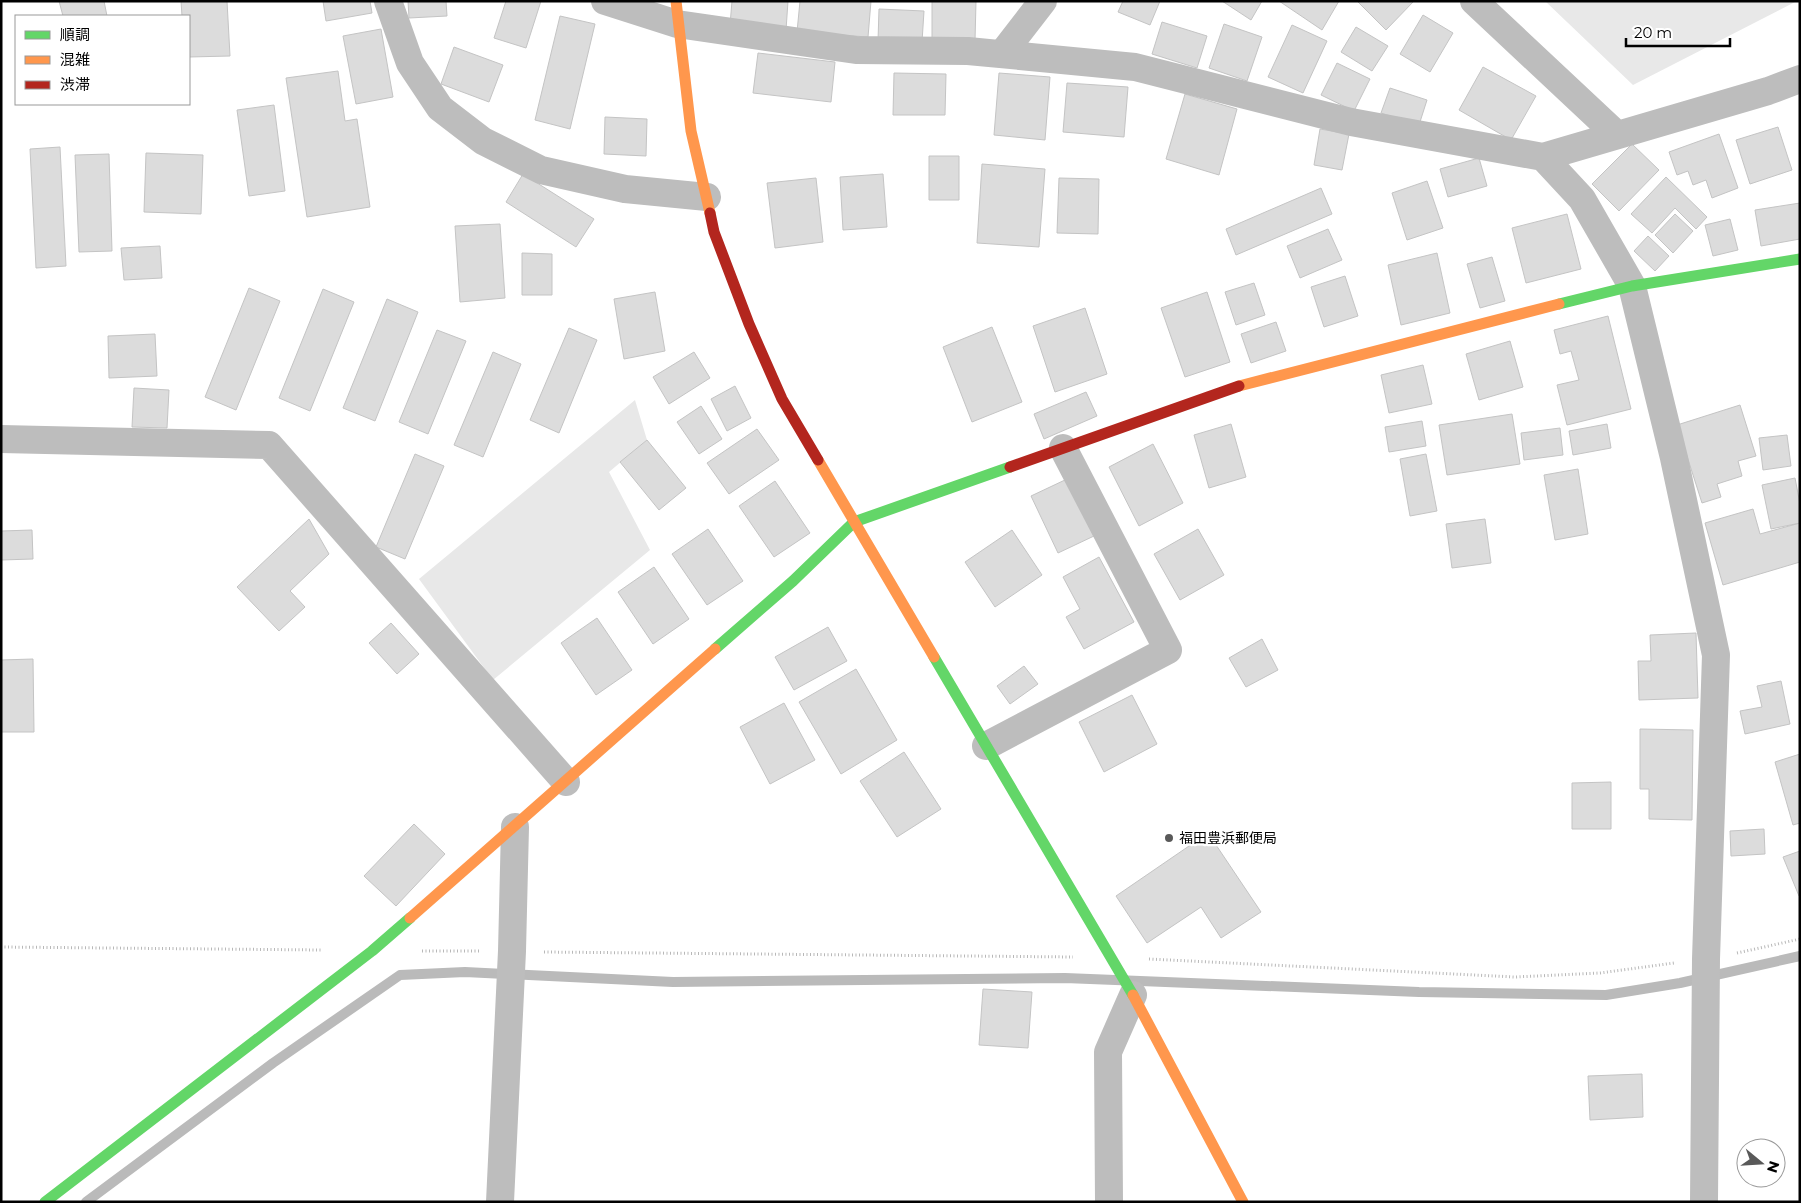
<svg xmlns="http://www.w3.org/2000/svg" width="1801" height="1203" font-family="Montserrat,'Noto Sans JP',sans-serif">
<rect width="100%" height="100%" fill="#fff"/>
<!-- green -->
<path fill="#e8e8e8" d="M1545 1H1797L1633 85Z
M635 400 647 440 609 472 650 550 493 680 419 579Z"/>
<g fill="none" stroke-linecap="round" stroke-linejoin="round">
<!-- stream -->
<path stroke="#bababa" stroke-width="10" d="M86 1202 273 1063 400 975 465 972 673 982 1065 978 1419 992 1606 995 1680 983 1800 956"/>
</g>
<!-- building -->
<path fill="#dcdcdc" stroke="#c4c4c4" d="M59 1H104L107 16H63Z
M181 1H227L230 56 189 57V16H182Z
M323 1H370L372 13 326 21Z
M408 1H446L447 16 409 18Z
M506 1H541L526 48 494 38Z
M732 1H788L786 30 730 25Z
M800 1H871L868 37 797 32Z
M932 1H976L975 41 932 40Z
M1123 1H1160L1150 25 1118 12Z
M1222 1H1262L1251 20Z
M1279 1H1339L1322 30Z
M1357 1H1414L1386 30Z
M879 9 924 11 922 42 878 41Z
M1423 15 1453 33 1430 72 1400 54Z
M560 16 595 24 570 129 535 120Z
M1162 22 1207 36 1197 68 1152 54Z
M1224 24 1262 37 1247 81 1209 68Z
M1292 25 1327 41 1303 93 1268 77Z
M1356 27 1388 46 1372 71 1341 52Z
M381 29 393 97 356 104 343 36Z
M454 47 503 65 489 102 441 84Z
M758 53 835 62 831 102 753 93Z
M1337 63 1370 79 1354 111 1321 95Z
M1483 67 1536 96 1511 140 1459 110Z
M338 71 345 121 357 119 370 207 307 217 286 78Z
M894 73 946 74 945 115H893Z
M999 73 1050 77 1045 140 994 135Z
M1067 83 1128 87 1124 137 1063 132Z
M1390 88 1427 100 1419 125 1381 113Z
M1185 94 1237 109 1219 175 1166 159Z
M274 105 285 191 249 196 237 110Z
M605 117 647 119 646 156 604 154Z
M1778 127 1792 170 1750 184 1736 140Z
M1320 129 1349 134 1342 170 1314 165Z
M1719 134 1738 188 1712 198 1706 180 1693 185 1688 171 1677 175 1669 152Z
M1632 144 1659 170 1619 211 1592 184Z
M60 147 66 266 36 268 30 149Z
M146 153 203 155 201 214 144 212Z
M109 154 112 251 79 252 75 155Z
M929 156H959V200H929Z
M1479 158 1487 186 1448 197 1440 169Z
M982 164 1045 169 1039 247 977 243Z
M523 174 594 219 576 247 506 202Z
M883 174 887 227 843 230 840 177Z
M1666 177 1707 217 1696 229 1675 208 1652 233 1631 214Z
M816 178 823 242 775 248 767 183Z
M1059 178 1099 179 1098 234 1057 233Z
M1427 181 1443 228 1407 240 1392 193Z
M1321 188 1332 214 1236 255 1226 229Z
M1800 203V239L1761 246 1755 210Z
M1567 214 1581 269 1526 283 1512 228Z
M1675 214 1693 231 1673 253 1655 235Z
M1730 219 1738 250 1713 256 1705 225Z
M500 224 505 298 460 302 455 226Z
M1328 229 1342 260 1300 278 1287 246Z
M1648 236 1669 256 1655 271 1634 251Z
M160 246 162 278 124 280 121 248Z
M522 253 552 254V295H522Z
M1437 253 1450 313 1401 325 1388 265Z
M1492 257 1505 301 1480 308 1467 264Z
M1345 276 1358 316 1324 327 1311 287Z
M1254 283 1265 315 1236 325 1225 292Z
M249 288 280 301 236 410 205 397Z
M323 289 354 302 310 411 279 398Z
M655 292 665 351 624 359 614 299Z
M1207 292 1230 362 1185 377 1161 308Z
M387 299 418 312 375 421 343 408Z
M1085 308 1107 374 1055 392 1033 326Z
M1608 316 1631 409 1567 425 1557 385 1579 380 1571 351 1560 354 1554 330Z
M1276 322 1286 351 1251 363 1241 334Z
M992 327 1022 402 972 422 943 347Z
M569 328 597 340 559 433 530 420Z
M437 330 466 341 428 434 399 422Z
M155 334 157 376 109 378 108 336Z
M1510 341 1523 387 1479 400 1466 354Z
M493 352 521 364 483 457 454 445Z
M694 352 710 378 669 404 653 377Z
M1423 365 1432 404 1389 413 1381 375Z
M735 386 751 418 727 431 711 399Z
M134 388 169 390 167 428 132 427Z
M1086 392 1097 416 1044 439 1034 414Z
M1740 405 1756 456 1738 461 1742 476 1717 484 1721 497 1702 503 1677 425Z
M701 406 722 439 699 454 677 422Z
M1512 414 1520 464 1447 475 1439 425Z
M1422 421 1426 446 1389 452 1385 427Z
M1231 424 1246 477 1209 488 1194 435Z
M1607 424 1611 448 1573 455 1569 431Z
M1560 428 1563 455 1524 460 1521 433Z
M757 429 779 460 729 494 707 463Z
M1787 435 1791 466 1763 470 1759 438Z
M647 440 686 488 659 510 620 462Z
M1153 444 1183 503 1139 526 1109 467Z
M415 454 444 466 405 559 376 547Z
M1426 454 1437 511 1410 516 1400 459Z
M1578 469 1588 534 1555 540 1544 475Z
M1795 478 1800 504V523L1771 529 1762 485Z
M1067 479 1094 536 1058 553 1031 496Z
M775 481 810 533 774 557 739 506Z
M1753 509 1760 534 1800 523V562L1723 585 1705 523Z
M309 519 329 554 290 591 305 607 279 631 237 587Z
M1485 519 1491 563 1452 568 1446 524Z
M708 529 743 581 707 605 672 554Z
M1198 529 1224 575 1180 600 1154 554Z
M32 530 33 559 1 560V531Z
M1012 530 1042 575 995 607 965 562Z
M1099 557 1134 622 1084 649 1066 617 1080 609 1063 577Z
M654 567 689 619 653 644 618 592Z
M597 618 632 670 596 695 561 643Z
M391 623 419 654 397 674 369 643Z
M828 627 847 661 794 690 775 657Z
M1696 633 1698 698 1639 700 1638 661H1651L1650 635Z
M1262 639 1278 670 1246 687 1229 658Z
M33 659 34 732H1V660Z
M1024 666 1038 684 1010 704 997 686Z
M856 669 897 740 841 774 799 702Z
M1781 681 1790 724 1745 734 1740 711 1762 707 1757 686Z
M1132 695 1157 744 1104 772 1079 722Z
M784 703 815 760 770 784 740 727Z
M1640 729 1693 730 1692 820 1649 819V789H1640Z
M904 752 941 809 897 837 860 781Z
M1800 754V823L1793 825 1775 762Z
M1611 782V829H1572V783Z
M414 824 445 854 396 906 364 876Z
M1764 829 1765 854 1731 856 1730 831Z
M1208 833 1261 912 1221 938 1201 907 1147 943 1116 896Z
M1800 851V895L1799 896 1783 857Z
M983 989 1032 992 1028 1048 979 1045Z
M1642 1074 1643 1117 1590 1120 1588 1076Z"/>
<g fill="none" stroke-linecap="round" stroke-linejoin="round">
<!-- path -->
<path stroke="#b8b8b8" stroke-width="3" stroke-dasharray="1 2.5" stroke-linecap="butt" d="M1 947 321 950
M422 951H481
M544 952 1073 957
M1737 953 1800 939
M1149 959 1515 977 1600 973 1674 963"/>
<!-- street -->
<path stroke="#bdbdbd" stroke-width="28" d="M388 1 410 63 440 108 483 141 541 170 625 189 707 197
M605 1 677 24 856 50 968 51 1135 67 1351 122 1543 157 1768 91 1800 79
M1474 1 1617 135
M1002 54 1043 1
M1543 157 1582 199 1632 286 1674 458 1716 655 1706 959 1704 1202
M1 439 269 445 566 782
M986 746 1168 650 1063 448
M500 1202 512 951 515 827
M1109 1202 1108 1052 1133 995"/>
<!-- fast -->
<path stroke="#63d668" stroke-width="11" d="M1559 304 1632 286 1800 259
M715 649 793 581 854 522 1010 467
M934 657 1133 995
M45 1202 372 951 410 918"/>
<!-- slow -->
<path stroke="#ff974d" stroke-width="11" d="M676 1 691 131 710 213
M1239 386 1559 304
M818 460 934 657
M410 918 715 649
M1133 995 1243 1202"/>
<!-- jam -->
<path stroke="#b3261e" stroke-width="11" d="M710 213 714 232 749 324 782 399 818 460
M1010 467 1239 386"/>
</g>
<!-- markers -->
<circle fill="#595959" stroke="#fff" stroke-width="2" cx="1169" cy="838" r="5"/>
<g text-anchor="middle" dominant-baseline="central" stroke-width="4.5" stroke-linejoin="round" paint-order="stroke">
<!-- poi labels -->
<g font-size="14" fill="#000" stroke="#fff" text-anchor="start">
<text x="1179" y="838">福田豊浜郵便局</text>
</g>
</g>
<!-- border -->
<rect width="1801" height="1203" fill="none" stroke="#000000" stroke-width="5"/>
<!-- legend -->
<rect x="15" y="15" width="175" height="90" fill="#ffffff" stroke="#999999"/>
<rect x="25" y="31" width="25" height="8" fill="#63d668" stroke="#999999"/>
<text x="60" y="40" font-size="15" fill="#000000">順調</text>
<rect x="25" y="56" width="25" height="8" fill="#ff974d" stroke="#999999"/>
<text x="60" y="65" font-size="15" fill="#000000">混雑</text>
<rect x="25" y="81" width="25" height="8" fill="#b3261e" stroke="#999999"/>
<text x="60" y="90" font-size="15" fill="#000000">渋滞</text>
<!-- north arrow -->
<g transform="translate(1761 1163) rotate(108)"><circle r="24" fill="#ffffff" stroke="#999999"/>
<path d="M0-4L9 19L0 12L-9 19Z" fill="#595959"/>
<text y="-8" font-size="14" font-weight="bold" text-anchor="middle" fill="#000000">N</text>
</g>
<!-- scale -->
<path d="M1626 38v8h104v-8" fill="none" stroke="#000000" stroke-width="2.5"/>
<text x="1634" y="38" font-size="15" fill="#000000" stroke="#ffffff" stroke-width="4" paint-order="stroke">20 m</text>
</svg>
